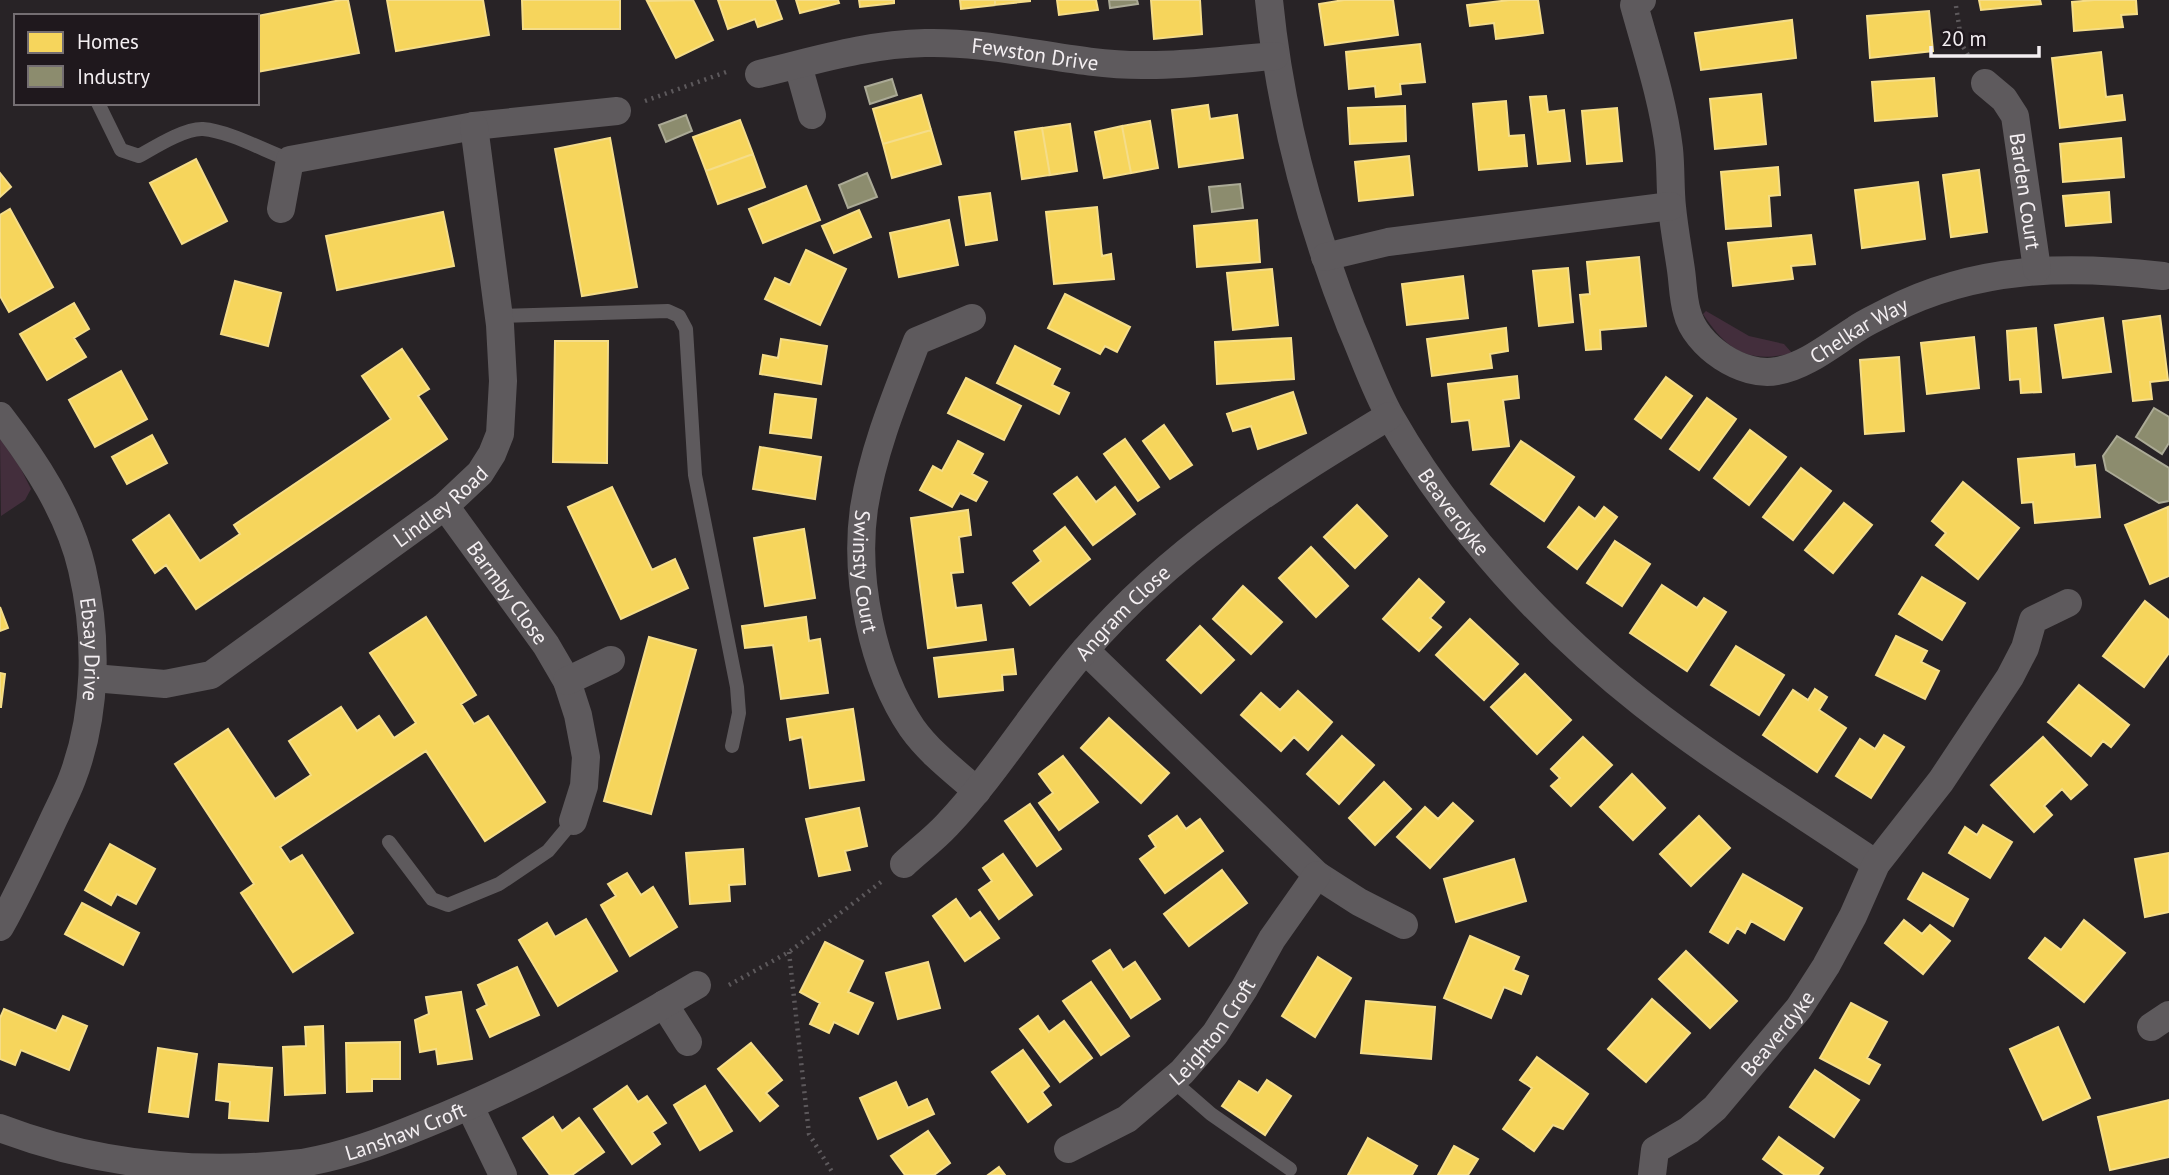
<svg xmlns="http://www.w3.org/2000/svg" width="2169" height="1175" font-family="'PT Sans',sans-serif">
<rect width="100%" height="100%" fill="#282326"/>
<!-- green -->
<path fill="#432e3c" d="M1706 311 1749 336 1784 344 1792 353C1749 364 1727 351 1703 314Z
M0 439 20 467 31 489 25 500 1 516Z"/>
<!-- homes -->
<path fill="#f6d55c" stroke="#f5dd89" stroke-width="2" d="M341 0H348L359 53 257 72V16Z
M387 0H483L489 35 396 51Z
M522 0H620V29H523Z
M693 0 713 40 676 58 647 1Z
M718 0H775L782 19 758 27 755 19 728 29Z
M796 0H838L839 3 800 13Z
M859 0H894V3L860 7Z
M960 0H995V5L961 9Z
M995 0H1030V1L995 5Z
M1057 0H1096L1098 10 1059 15Z
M1151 0H1200L1202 34 1154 39Z
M1344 0H1393L1398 35 1325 45 1319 4Z
M1510 0H1538L1543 33 1496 39 1494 23 1470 26 1467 5Z
M1979 0H2040L2041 4 1981 10Z
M2094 0H2136L2137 14 2121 15 2123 27 2074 31 2072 2Z
M1929 11 1933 51 1870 58 1867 16Z
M1792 20 1796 58 1701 70 1695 33Z
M1420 44 1425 82 1400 84 1401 94 1376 97 1375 86 1349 89 1346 52Z
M2101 52 2106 97 2122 95 2125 120 2060 128 2052 58Z
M1934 78 1937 116 1875 121 1872 82Z
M1761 94 1766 144 1715 149 1710 99Z
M921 95 931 130 883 144 873 109Z
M1546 96 1548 112 1564 110 1570 161 1538 164 1530 97Z
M1506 101 1509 136 1524 135 1527 166 1479 170 1473 104Z
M1208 105 1210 119 1237 115 1243 158 1179 167 1172 110Z
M1405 106 1406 141 1350 144 1348 108Z
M1617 108 1622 161 1587 164 1582 111Z
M740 120 753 154 706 171 693 137Z
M1150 121 1158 168 1131 173 1122 126Z
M1070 124 1077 171 1050 175 1042 128Z
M1122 126 1131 173 1104 178 1095 132Z
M1042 128 1050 175 1022 179 1015 132Z
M931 130 941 164 892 178 883 144Z
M610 138 637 287 582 296 555 149Z
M2121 138 2124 177 2063 182 2060 144Z
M753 154 765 187 718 204 706 171Z
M1409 156 1413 195 1359 201 1355 162Z
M196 159 227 221 182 244 150 183Z
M1778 167 1780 195 1769 196 1771 226 1726 229 1721 172Z
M1979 170 1987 232 1951 237 1943 175Z
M0 173 11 187 0 197Z
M1918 182 1925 239 1862 248 1855 190Z
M806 186 820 220 763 243 749 209Z
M2109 192 2111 222 2066 226 2063 196Z
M990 193 997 240 966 245 959 197Z
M1097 207 1102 256 1111 254 1114 279 1054 284 1046 212Z
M10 209 53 287 9 312 0 296V215Z
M859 210 871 237 834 253 822 226Z
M443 212 454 266 337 290 326 236Z
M949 220 958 265 899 277 890 233Z
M1257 220 1260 262 1197 267 1194 226Z
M1811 235 1815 264 1791 266 1793 279 1733 286 1728 243Z
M806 250 846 269 820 325 765 299 775 278 790 285Z
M1639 257 1646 326 1600 330 1601 349 1586 350 1580 295 1590 294 1587 262Z
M1568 268 1573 322 1539 326 1533 271Z
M1272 269 1278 325 1233 330 1227 273Z
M1463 276 1468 318 1407 325 1402 284Z
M235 281 281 293 268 346 221 334Z
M1065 294 1130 327 1117 352 1105 346 1100 354 1048 328Z
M74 303 89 329 74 338 86 357 47 380 20 334Z
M2160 316 2168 380 2150 382 2152 399 2133 401 2123 321Z
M2103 318 2111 372 2063 378 2055 325Z
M1506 328 1508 351 1490 354 1492 368 1432 376 1427 339Z
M2036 328 2041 392 2021 393 2020 379 2010 380 2007 331Z
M1974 337 1979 388 1927 394 1921 343Z
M1291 338 1294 379 1217 384 1215 342Z
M781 339 827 346 821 384 760 374 763 355 778 358Z
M555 341H608L607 463 553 462Z
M1015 346 1060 369 1052 385 1069 393 1059 414 997 383Z
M402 349 429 389 418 396 447 439 196 609 166 565 155 573 133 540 169 515 200 561 240 534 234 525 391 419 362 376Z
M1899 357 1904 431 1865 434 1860 360Z
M121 371 147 419 95 447 69 400Z
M1517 376 1519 398 1503 400 1509 446 1473 450 1469 420 1452 422 1448 384Z
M1666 377 1692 396 1661 438 1635 419Z
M966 378 1021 406 1004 440 948 413Z
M1293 392 1306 433 1258 449 1251 426 1233 431 1227 414Z
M775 394 816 399 811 438 770 433Z
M1707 398 1736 419 1699 470 1670 449Z
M1164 425 1192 465 1170 479 1143 441Z
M1750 430 1786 457 1749 505 1714 478Z
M152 435 167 463 127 484 112 457Z
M1125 439 1159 487 1138 501 1104 454Z
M958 441 983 454 972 474 987 482 976 501 960 493 952 507 920 490 933 466 942 471Z
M1521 441 1574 477 1544 521 1491 484Z
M760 447 821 457 815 499 753 489Z
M2074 454 2075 467 2095 465 2100 517 2035 523 2033 502 2022 503 2018 459Z
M1801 468 1831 491 1793 540 1763 517Z
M1077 477 1096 502 1115 487 1135 514 1093 545 1054 494Z
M1963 482 2019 528 1978 579 1936 545 1946 533 1932 521Z
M612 487 652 570 675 559 688 588 621 619 568 507Z
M1844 503 1872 525 1833 573 1805 550Z
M1357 505 1387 536 1355 568 1324 537Z
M1579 507 1595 519 1604 507 1617 517 1577 569 1548 547Z
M2168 507 2169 576 2150 584 2125 525Z
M968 510 971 535 959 537 963 572 951 573 956 608 981 605 986 640 928 648 911 518Z
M1065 527 1090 559 1030 605 1013 583 1041 561 1034 551Z
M804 529 815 598 765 606 754 538Z
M1615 541 1650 564 1622 606 1587 583Z
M1311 547 1348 586 1316 617 1279 578Z
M1922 577 1965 603 1942 640 1899 614Z
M1419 579 1444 602 1430 618 1441 627 1419 651 1383 619Z
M1662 585 1697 608 1704 598 1726 612 1687 671 1630 633Z
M1243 586 1282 622 1251 654 1213 619Z
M2145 601 2169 620V653L2144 687 2103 656Z
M0 607 8 628 0 631Z
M426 617 476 695 461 704 474 724 488 716 545 802 485 841 426 751 280 847 290 862 302 855 353 933 293 972 241 893 254 884 175 764 228 729 275 799 311 775 289 741 341 707 357 731 379 716 394 738 416 723 370 653Z
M806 617 809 641 820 639 828 693 781 699 773 645 745 648 742 626Z
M1470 619 1518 664 1484 700 1436 655Z
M1200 626 1234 660 1201 693 1167 660Z
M1896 636 1927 651 1921 662 1939 671 1925 699 1876 675Z
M649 637 696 650 651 814 604 801Z
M1736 646 1784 675 1759 715 1711 685Z
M1013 649 1016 674 1002 675 1003 690 939 697 934 658Z
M0 673 5 674 1 707H0Z
M1525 674 1571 720 1537 754 1491 707Z
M2079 685 2129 725 2111 747 2103 741 2091 756 2048 722Z
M1815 689 1827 697 1819 710 1846 728 1817 772 1763 735 1793 690 1808 700Z
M1298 691 1332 722 1308 750 1294 737 1281 751 1241 715 1261 693 1280 710Z
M853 709 864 780 810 788 802 737 790 740 787 719Z
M1109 718 1169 773 1141 803 1081 748Z
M1884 735 1904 747 1871 798 1836 776 1860 739 1875 749Z
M1342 736 1374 765 1339 804 1307 774Z
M1583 737 1612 765 1571 806 1551 786 1560 778 1551 769Z
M2043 737 2087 785 2071 799 2062 789 2044 806 2052 815 2034 832 1991 785Z
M1063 756 1098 802 1059 830 1039 803 1053 793 1039 774Z
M1632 774 1665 808 1633 840 1600 807Z
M1384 782 1411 809 1375 845 1349 818Z
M1453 803 1473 821 1430 868 1397 837 1425 807 1438 819Z
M1030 804 1061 849 1037 866 1005 821Z
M859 808 867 846 845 851 850 870 819 876 806 819Z
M1177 816 1186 829 1200 819 1223 851 1165 893 1140 859 1156 847 1149 836Z
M1699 816 1730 848 1691 886 1660 854Z
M1983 825 2012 842 1990 878 1949 853 1965 827 1977 835Z
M110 844 155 869 136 904 117 894 111 905 85 890Z
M743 849 745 884 729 885 730 901 690 904 686 853Z
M2169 853V912L2145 917 2135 859Z
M1003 854 1032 895 999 919 979 890 992 881 983 868Z
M1514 859 1526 901 1456 922 1444 879Z
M1222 870 1247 903 1189 946 1164 914Z
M627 873 641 895 653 887 677 927 630 956 601 905 616 896 608 884Z
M1923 873 1968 899 1953 926 1908 899Z
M1743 874 1802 908 1784 940 1751 921 1745 933 1737 928 1728 943 1710 932Z
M956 899 970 919 980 912 999 938 965 961 933 916Z
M82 903 139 933 123 965 65 934Z
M586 919 617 971 558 1006 519 940 547 923 555 937Z
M1904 920 1922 934 1930 925 1950 941 1923 974 1885 943Z
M2084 920 2125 953 2084 1002 2029 958 2045 938 2061 950Z
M1470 936 1519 957 1513 970 1528 976 1521 994 1504 987 1491 1018 1444 998Z
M825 942 863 961 848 992 873 1003 858 1034 834 1022 829 1033 810 1024 820 1003 800 992Z
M1110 950 1123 970 1135 962 1160 999 1131 1018 1093 961Z
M1686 951 1737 1001 1710 1028 1659 979Z
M1318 957 1351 978 1315 1037 1282 1016Z
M928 962 940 1008 898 1019 886 973Z
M517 967 539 1015 490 1037 477 1010 487 1005 478 985Z
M1091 982 1129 1036 1101 1055 1063 1001Z
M461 992 472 1059 438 1064 436 1049 420 1052 415 1020 429 1014 426 997Z
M1652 999 1690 1033 1646 1082 1608 1049Z
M1366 1001 1435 1007 1431 1059 1361 1053Z
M1851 1003 1887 1022 1867 1058 1880 1065 1869 1084 1820 1058Z
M4 1009 56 1031 63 1016 87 1026 69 1070 21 1050 15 1065 0 1059V1018Z
M1038 1016 1049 1032 1064 1021 1092 1058 1060 1082 1020 1029Z
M323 1026 325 1093 285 1095 283 1047 306 1046 305 1027Z
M2058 1027 2090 1098 2043 1120 2010 1049Z
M400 1042V1079H372V1091L347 1092 346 1043Z
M751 1043 782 1080 766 1093 778 1106 760 1121 718 1069Z
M158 1048 197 1054 188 1117 149 1112Z
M1023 1050 1049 1086 1042 1092 1051 1105 1028 1122 992 1072Z
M1537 1057 1588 1094 1563 1129 1553 1125 1534 1151 1503 1129 1532 1088 1520 1080Z
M219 1064 272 1068 268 1121 229 1118 230 1102 216 1100Z
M1815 1070 1859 1100 1834 1137 1790 1107Z
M1267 1080 1291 1096 1265 1135 1222 1106 1239 1081 1258 1093Z
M896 1082 908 1108 927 1099 934 1114 878 1139 860 1098Z
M627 1086 638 1102 647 1096 666 1123 652 1132 660 1144 632 1164 594 1109Z
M705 1086 732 1131 700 1150 674 1105Z
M2169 1100V1157L2110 1170 2098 1117Z
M553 1117 562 1131 579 1118 604 1152 572 1175H550L523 1138Z
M928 1131 950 1163 934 1175H905L891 1156Z
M1779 1137 1823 1168 1818 1175H1785L1763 1159Z
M1368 1138 1417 1166 1412 1175H1348Z
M1454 1146 1478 1159 1468 1175H1438Z
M999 1167 1005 1175H988Z"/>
<!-- industry -->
<path fill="#8c8c6e" stroke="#abaa96" stroke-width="2" d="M1109 0H1137L1138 4 1110 8Z
M892 79 897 95 870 104 865 87Z
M686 115 692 131 666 142 659 125Z
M867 173 877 197 848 208 839 185Z
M1240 184 1243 208 1212 212 1209 187Z
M2154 408 2169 417V443L2162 454 2136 437Z
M2117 436 2169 468V501L2159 503 2106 470 2103 456Z"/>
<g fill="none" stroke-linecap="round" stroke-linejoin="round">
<!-- path -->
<path stroke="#5d595c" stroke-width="4.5" stroke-dasharray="2 5" stroke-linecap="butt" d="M1956 6 1962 45 1968 55
M645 101 729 71
M789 952 809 1134 834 1175
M729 985 789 952 881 882"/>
<!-- lane -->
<path stroke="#5e5a5d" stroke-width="14" d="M98 103 121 150 139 156C155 147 185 128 203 129 229 131 265 151 290 160
M499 316 668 311 679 316 686 329 695 475 737 687 739 713 732 746
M389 842 432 899 448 905 499 884 548 851 573 821
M1172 1080 1211 1114 1290 1169"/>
<!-- street -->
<g stroke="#5e5a5d" stroke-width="28">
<path id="s1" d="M1269 0C1280 113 1309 221 1351 327 1364 357 1375 390 1391 418 1452 525 1546 628 1643 704 1717 762 1798 811 1876 864"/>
<path id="s2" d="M1642 0 1634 5C1647 52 1663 100 1669 149 1671 168 1670 188 1672 207 1674 228 1678 249 1681 270 1683 284 1683 299 1687 312 1695 346 1743 378 1777 371 1806 366 1832 344 1856 329 1866 322 1878 317 1889 311 1977 266 2067 265 2163 276"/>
<path d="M798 65 812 115"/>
<path id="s3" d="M759 74C814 61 868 44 925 43 998 41 1069 65 1142 65 1186 66 1231 59 1275 56"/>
<path id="s4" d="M1985 83 2004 99 2015 116 2037 269"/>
<path d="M281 209 290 160 474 126 617 111"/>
<path d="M1325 257 1388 242 1671 206"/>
<path id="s5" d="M972 318 917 341C896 395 873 450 864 508 854 578 872 669 912 728 929 752 954 771 977 791"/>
<path id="s6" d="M0 416C35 461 69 513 82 569 98 637 97 714 72 779 66 795 57 811 50 827 34 861 18 895 0 927"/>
<path id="s7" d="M445 506 546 645 567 681 578 715 586 757 584 786 573 821"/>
<path d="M1085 650 1317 875 1359 902 1404 925"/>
<path id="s8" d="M93 678 165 684 211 675 445 506 480 473 492 454 500 434 503 381 500 325 474 126"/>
<path d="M567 681 611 660"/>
<path id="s9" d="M904 864C918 851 934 839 947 825 998 771 1036 706 1085 650 1173 548 1275 485 1389 416"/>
<path d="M664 1004 688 1042"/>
<path d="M2151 1027 2169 1015"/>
<path d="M470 1107 503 1175"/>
<path id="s10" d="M0 1128C97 1165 198 1175 302 1163 344 1156 384 1141 423 1125 519 1087 609 1037 697 985"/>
<path id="s11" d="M1068 1149 1127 1119 1182 1072 1215 1034 1244 989 1272 939 1317 875"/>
<path id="s12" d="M1652 1175 1655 1150 1689 1130 1715 1108 1799 1008 1826 966 1853 916 1876 864 1941 781 2010 677 2025 648 2033 620 2068 603"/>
</g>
</g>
<g text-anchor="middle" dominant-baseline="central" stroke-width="7" stroke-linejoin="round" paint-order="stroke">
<!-- street labels -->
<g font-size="21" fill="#f4eff2" stroke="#1f181d">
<text stroke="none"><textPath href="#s3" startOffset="280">Fewston Drive</textPath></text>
<text stroke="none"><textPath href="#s4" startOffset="121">Barden Court</textPath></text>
<text stroke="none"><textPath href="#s2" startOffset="530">Chelkar Way</textPath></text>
<text stroke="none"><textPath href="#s8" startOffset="404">Lindley Road</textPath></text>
<text stroke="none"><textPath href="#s1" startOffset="551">Beaverdyke</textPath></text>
<text stroke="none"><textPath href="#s5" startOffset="299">Swinsty Court</textPath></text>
<text stroke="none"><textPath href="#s7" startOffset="107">Barmby Close</textPath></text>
<text stroke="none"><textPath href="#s9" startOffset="334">Angram Close</textPath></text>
<text stroke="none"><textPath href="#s6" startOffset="256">Ebsay Drive</textPath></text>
<text stroke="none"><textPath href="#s11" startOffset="189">Leighton Croft</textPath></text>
<text stroke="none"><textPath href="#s12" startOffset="196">Beaverdyke</textPath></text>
<text stroke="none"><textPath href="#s10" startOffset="415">Lanshaw Croft</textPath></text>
</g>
</g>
<!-- legend -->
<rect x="14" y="14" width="245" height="91" fill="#1f181d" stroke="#746e72" stroke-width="2"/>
<rect x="28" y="32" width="35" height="21" fill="#f6d55c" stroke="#746e72" stroke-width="2"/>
<text x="77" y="49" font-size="21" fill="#f4eff2">Homes</text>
<rect x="28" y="66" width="35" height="21" fill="#8c8c6e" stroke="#746e72" stroke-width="2"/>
<text x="77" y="84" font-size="21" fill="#f4eff2">Industry</text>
<!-- scale -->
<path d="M1931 46v10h108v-10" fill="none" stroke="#f4eff2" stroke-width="3.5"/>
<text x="1941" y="46" font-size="21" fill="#f4eff2" stroke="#1f181d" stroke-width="5" paint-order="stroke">20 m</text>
</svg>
